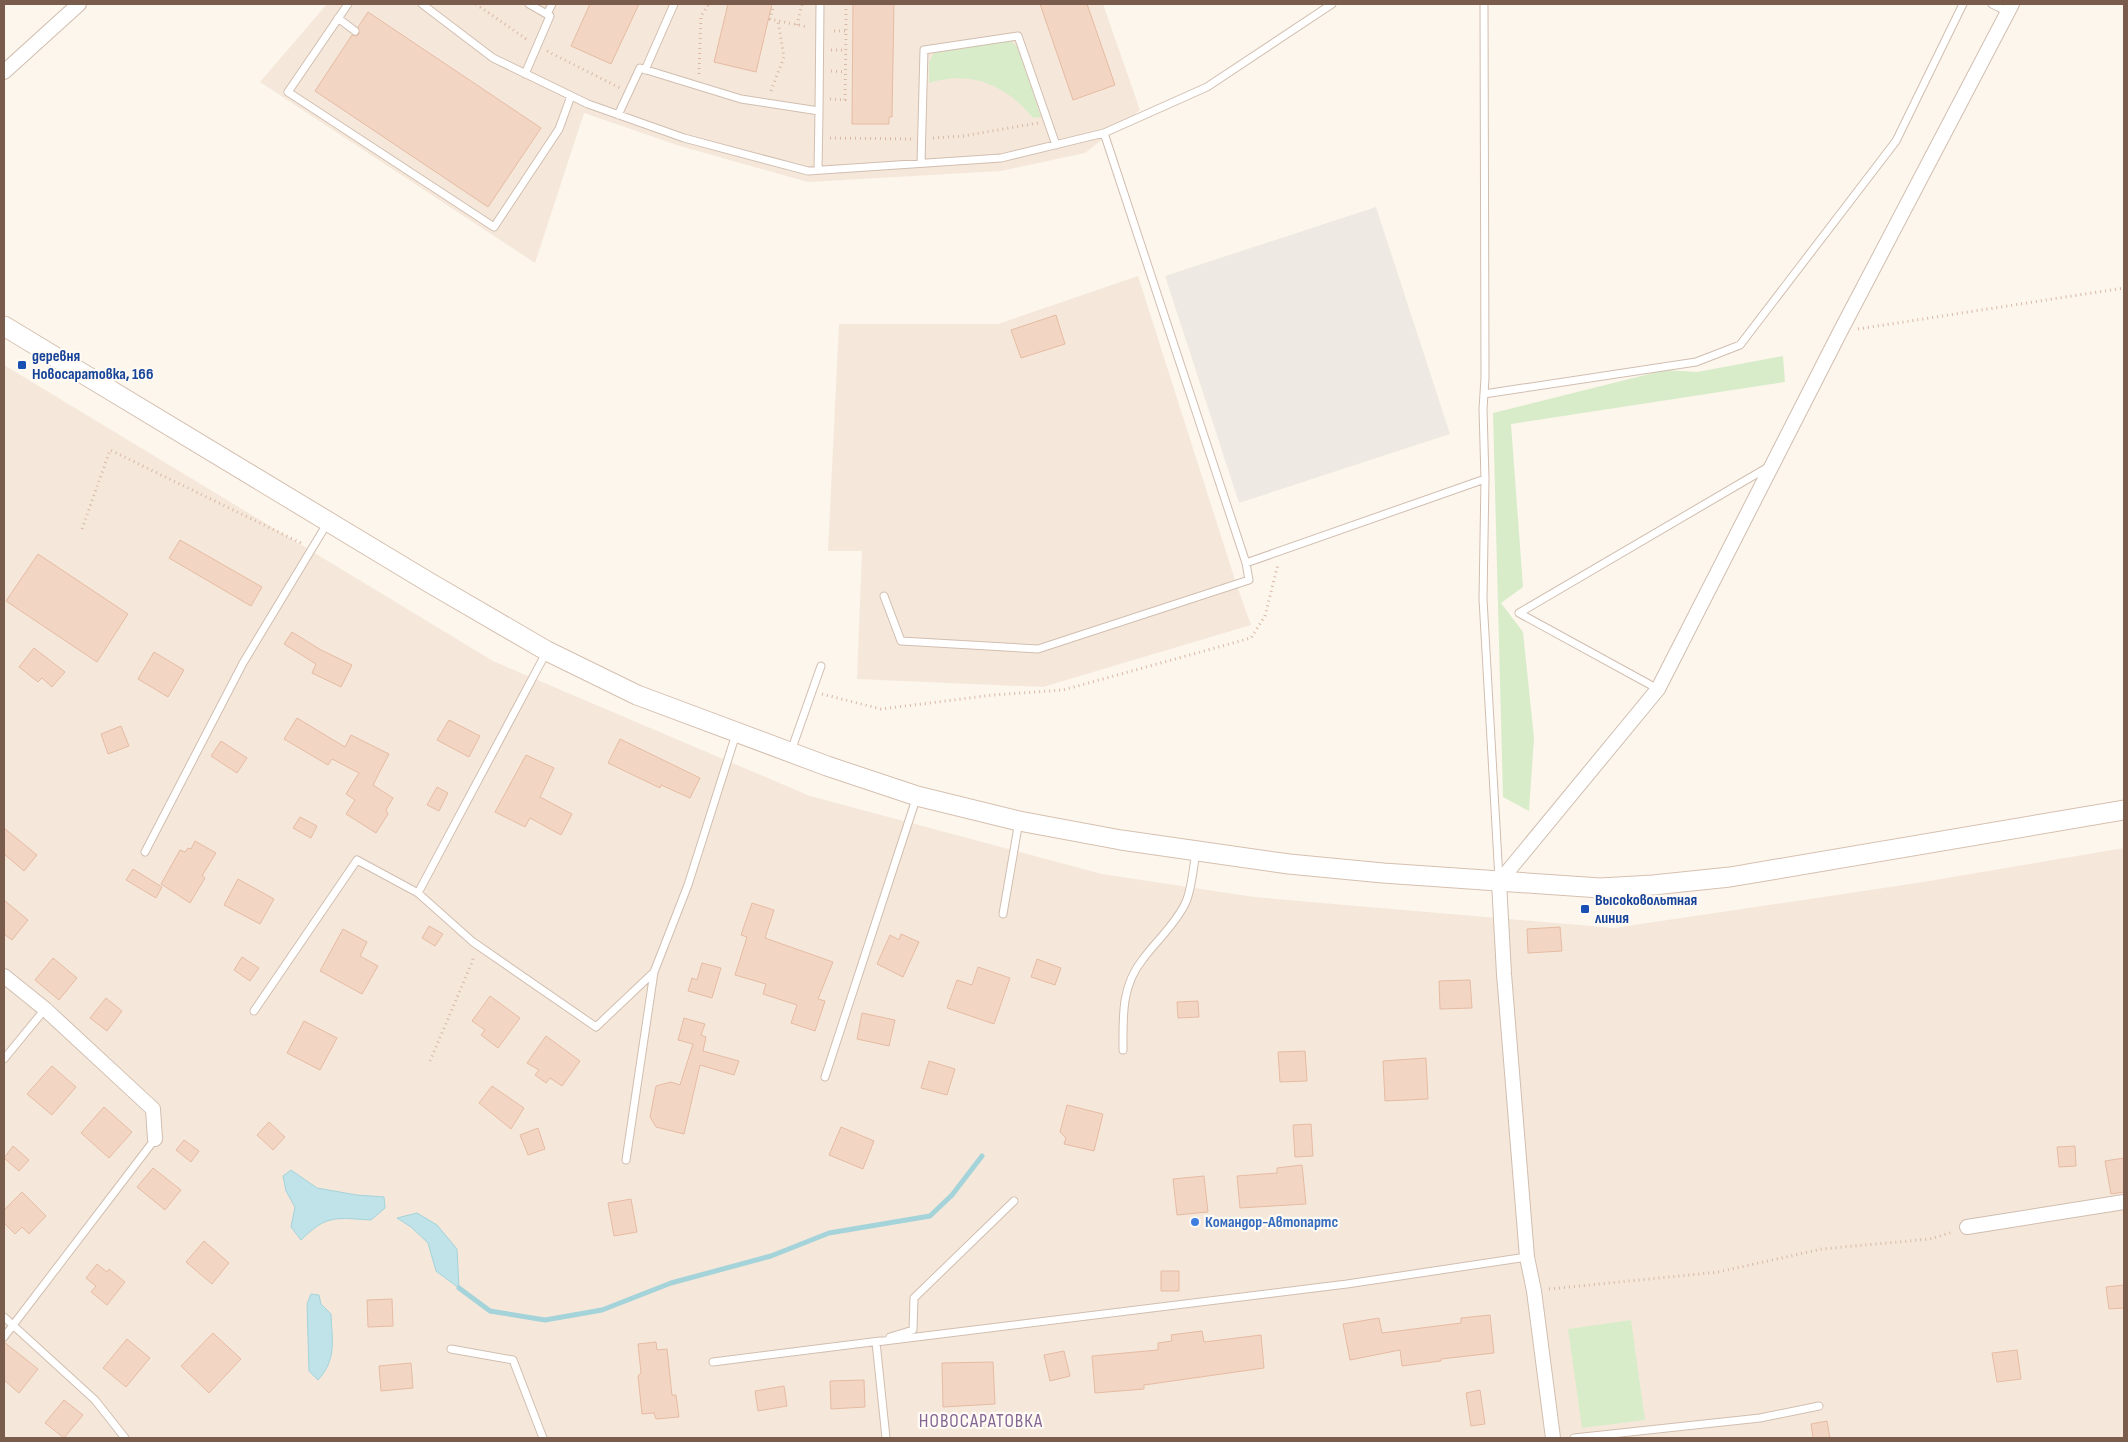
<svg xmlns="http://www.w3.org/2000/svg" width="2128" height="1442" font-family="'Sofia Sans Condensed',sans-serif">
<rect width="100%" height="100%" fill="#fdf6ec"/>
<!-- residential -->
<path fill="#f5e8da" d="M327 4H1103L1140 110 1085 153 1001 171 808 182 680 146 584 113 535 263 260 82Z
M1138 276 1236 583 1251 625 1043 687 857 679 862 551H828L839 324H998Z
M4 365 493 661 810 796 1102 874 1254 897 1614 928 1917 883 2124 848V1438H4Z"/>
<!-- industrial -->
<path fill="#efe9e4" d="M1376 207 1450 434 1239 503 1165 276Z"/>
<!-- green -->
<path fill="#d8ecc9" d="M1004 41 1012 42 1018 48 1041 117 1033 118C1006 85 971 70 929 83V62L934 53Z
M1783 356 1785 382 1511 424 1523 587 1501 603 1523 632 1534 738 1529 811 1503 797 1493 413 1665 370 1697 372Z
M1631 1320 1645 1420 1582 1428 1568 1329Z"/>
<!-- water -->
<path fill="#bfe3e8" stroke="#a5d3da" d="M291 1170 317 1188 357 1195 384 1197 385 1208 371 1220C336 1218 327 1214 301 1240L291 1227 295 1207 286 1191 283 1176Z
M417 1213 437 1225 457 1249 459 1288 436 1271 428 1243 411 1227 397 1218Z
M311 1294 319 1295 321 1304 331 1314C332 1341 337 1359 318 1380L309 1371 307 1304Z"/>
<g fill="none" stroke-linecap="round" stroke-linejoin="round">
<!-- stream -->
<path stroke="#a5d3da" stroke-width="5" d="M459 1288 490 1311 545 1320 602 1310 671 1283 771 1256 829 1233 930 1216 952 1195 982 1156"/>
</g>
<!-- building -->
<path fill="#f3d5c3" stroke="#e6bba3" d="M590 4H639L611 64 571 46Z
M728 4H772L756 72 714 62Z
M853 4H894L892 117H889V124H852Z
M1040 4H1087L1115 85 1073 100Z
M368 12 541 128 488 207 315 91 352 35 357 36 359 34 358 27Z
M1056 315 1065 344 1021 358 1011 330Z
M180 540 262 587 251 606 169 558Z
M38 554 128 614 97 662 6 601Z
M292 632 321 650 352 665 341 687 312 673 316 664 284 644Z
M34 648 65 672 52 687 42 678 38 682 19 667Z
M154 652 184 670 168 697 138 679Z
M297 718 345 747 351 735 389 754 373 785 393 798 386 810 388 814 376 833 346 814 355 800 346 794 359 773 332 759 328 765 284 739Z
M449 720 480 736 469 757 437 740Z
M121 726 129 746 108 754 101 734Z
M620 739 700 778 690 798 661 785 660 788 608 763Z
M221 741 247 758 237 773 211 756Z
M526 755 554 768 540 797 572 814 561 835 530 818 525 827 495 812Z
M437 787 448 793 439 811 427 805Z
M300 817 317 826 311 838 293 828Z
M4 828 37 855 24 871 4 854Z
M195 841 216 853 202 876 205 878 190 903 161 884 180 850 185 852 188 848 191 849Z
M133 869 162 887 156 898 126 880Z
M238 879 274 899 260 924 224 905Z
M4 900 28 920 12 940 4 934Z
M752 903 774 910 765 938 833 962 818 999 825 1001 815 1031 791 1023 797 1005 763 994 766 984 735 975 747 937 741 935Z
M429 926 443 934 435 946 422 938Z
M1560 927 1562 951 1528 953 1527 929Z
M343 929 367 942 360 956 378 966 362 994 320 971Z
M901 934 919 942 903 977 877 964 890 935 899 940Z
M242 957 259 968 250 981 234 970Z
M53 958 77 978 59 1000 35 980Z
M1037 959 1061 968 1055 985 1031 977Z
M702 963 721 968 712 998 688 991 692 978 697 980Z
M978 967 1010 978 994 1024 947 1008 957 980 972 985Z
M1470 980 1472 1008 1440 1009 1439 981Z
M490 996 520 1018 498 1048 481 1035 485 1030 472 1021Z
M106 998 122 1011 107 1031 90 1018Z
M1198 1001 1199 1017 1178 1018 1177 1002Z
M862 1013 895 1020 889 1046 857 1039Z
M684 1018 705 1024 701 1035 706 1037 703 1051 739 1061 734 1075 700 1065 684 1134 656 1127 650 1117 656 1086 671 1082 680 1085 693 1044 678 1040Z
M304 1021 337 1038 320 1070 287 1053Z
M546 1036 580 1061 562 1086 550 1078 546 1083 535 1075 539 1070 527 1063Z
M1305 1051 1307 1081 1280 1082 1278 1052Z
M1426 1058 1428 1099 1385 1101 1383 1061Z
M929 1061 955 1069 947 1095 921 1088Z
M52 1066 76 1087 52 1115 27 1094Z
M492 1086 524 1108 511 1129 479 1103Z
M1067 1105 1103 1114 1094 1151 1064 1144 1066 1138 1060 1132Z
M104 1107 132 1132 109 1158 81 1133Z
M269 1122 285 1137 273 1150 257 1135Z
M1311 1124 1313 1156 1295 1157 1293 1125Z
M841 1127 874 1141 863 1169 829 1155Z
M538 1128 545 1149 528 1155 520 1135Z
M184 1140 199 1151 191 1162 176 1150Z
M13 1146 29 1160 19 1171 4 1158Z
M2075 1146 2076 1166 2059 1167 2057 1147Z
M2124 1158V1192L2111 1194 2105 1161Z
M1302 1165 1306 1204 1240 1208 1237 1176 1277 1173V1168Z
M153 1168 181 1190 165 1210 137 1187Z
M1204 1176 1208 1212 1177 1215 1173 1179Z
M22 1192 46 1216 29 1234 22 1227 15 1234 4 1223V1210Z
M631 1199 637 1232 614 1236 608 1203Z
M204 1241 229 1263 212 1284 186 1262Z
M97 1264 107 1272 109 1269 125 1282 107 1305 91 1292 96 1286 86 1278Z
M1161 1271H1179V1291H1161Z
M2124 1285V1308L2109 1309 2106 1287Z
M392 1299 393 1326 368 1327 367 1300Z
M1490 1315 1494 1353 1441 1359V1361L1402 1366 1400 1350 1350 1360 1343 1324 1379 1318 1382 1333 1461 1323V1318Z
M1202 1331 1204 1342 1261 1335 1264 1368 1144 1385V1389L1095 1393 1092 1356 1158 1350V1343L1172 1341 1171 1335Z
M213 1333 241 1359 209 1393 181 1366Z
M127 1339 150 1358 126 1387 103 1368Z
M4 1342 38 1369 19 1393 4 1380Z
M656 1342 657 1350 667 1349 672 1395H676L679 1417 656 1419 654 1413 642 1414 638 1376 641 1373 638 1344Z
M2017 1350 2021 1379 1997 1382 1992 1353Z
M1064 1351 1070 1376 1050 1381 1044 1355Z
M993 1362 995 1404 943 1407 942 1363Z
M411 1363 413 1388 381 1391 379 1366Z
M864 1380 865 1407 831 1409 830 1381Z
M784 1386 787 1406 758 1411 755 1391Z
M1480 1390 1485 1424 1471 1426 1466 1393Z
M64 1400 83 1415 64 1438 45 1423Z
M1827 1421 1830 1438H1813L1811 1424Z"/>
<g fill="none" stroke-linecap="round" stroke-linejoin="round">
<!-- lane casing -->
<g stroke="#d1beb0" stroke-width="9">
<path id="lane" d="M348 4 288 92 494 227 559 129 571 96
M422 4 493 58 588 104 684 138 808 171 1001 158 1104 133
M1332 4 1207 87 1104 133 1246 563 1485 479
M1484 4 1485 378 1483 409 1485 479 1483 599 1499 879
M1992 4 2008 12
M547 14 552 4
M338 18 355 31
M645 70 674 4
M525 74 550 16 529 4
M819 111 820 4
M618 115 640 68 741 99 819 111 818 170
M921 163 924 50 1018 36 1056 145
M1484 394 1696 362 1740 345 1896 141 1963 4
M884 596 901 641 1038 649 1249 580 1246 563
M1658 689 1519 613 1770 466
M791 751 821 666
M145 852 243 663 328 522
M418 893 473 942 596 1027 654 972 688 885 736 734
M1003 914 1019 821
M254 1011 357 860 418 893 547 651
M1123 1050C1123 1017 1121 986 1143 959 1157 940 1174 926 1185 904 1192 890 1193 868 1196 852
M4 1059 45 1009
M825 1077 917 796
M626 1160 654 972
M4 1317 95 1400 125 1438
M4 1337 155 1139
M890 1337 913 1330 914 1298 1014 1201
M451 1349 513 1360 543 1438
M713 1362 880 1341
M886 1438 876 1342 1347 1284 1527 1257
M1574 1438 1760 1418 1819 1406"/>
</g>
<!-- street casing -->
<g stroke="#d1beb0" stroke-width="16">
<path id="street" d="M4 72 79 4
M4 976 45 1009 153 1109 155 1139
M1967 1227 2124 1202
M1553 1438 1534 1291 1527 1257 1504 974 1499 882 1658 689 1840 332 2012 4"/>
</g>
<!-- secondary casing -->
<g stroke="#d6c0b0" stroke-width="21">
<path id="secondary" d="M4 326 430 583 547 651 637 695 827 766 917 796 1019 821 1121 840 1289 864 1383 873 1600 888 1653 885 1730 877 2124 810"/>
</g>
<!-- path -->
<path stroke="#d9b8a5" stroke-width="3" stroke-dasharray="1 4" stroke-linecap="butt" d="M476 4 529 41
M774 4 770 19 808 27
M846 4V31
M797 25 802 4
M831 50H846
M547 51 620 88
M831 71 846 72
M699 74 701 16 709 4
M771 91 784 57 778 21
M830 99 845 100 846 31H832
M830 138 912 139
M933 138 963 136 1038 123
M1858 329 2124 288
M82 529 110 450 303 544
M822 694 881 709 993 695 1063 690 1251 638 1265 616 1278 564
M430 1061 473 960V956
M1549 1289 1718 1272 1822 1249 1930 1239 1953 1232"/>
<!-- lane -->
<use href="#lane" stroke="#fff" stroke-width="7"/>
<!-- street -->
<use href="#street" stroke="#fff" stroke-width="14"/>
<!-- secondary -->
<use href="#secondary" stroke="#fff" stroke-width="19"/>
</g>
<!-- markers -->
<g fill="#1a4fb4" stroke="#fffaf3" stroke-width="2">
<rect x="17" y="360" width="10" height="10" rx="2.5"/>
<rect x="1580" y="904" width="10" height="10" rx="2.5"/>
</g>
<circle fill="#3f7fe0" stroke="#fffaf3" stroke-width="2" cx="1195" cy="1222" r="5"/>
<g text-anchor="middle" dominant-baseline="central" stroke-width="4.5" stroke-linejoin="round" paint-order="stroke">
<!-- transit labels -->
<g font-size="16" font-weight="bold" fill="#164399" stroke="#fffaf3" text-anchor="start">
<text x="32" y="356">деревня<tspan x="32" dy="18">Новосаратовка, 166</tspan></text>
<text x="1595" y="900">Высоковольтная<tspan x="1595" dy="18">линия</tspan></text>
</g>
<!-- shop labels -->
<g font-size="16" font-weight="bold" fill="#366cbe" stroke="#fffaf3" text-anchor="start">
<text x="1205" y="1222">Командор-Автопартс</text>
</g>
<!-- quarter labels -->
<g font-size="19" letter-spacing="1" fill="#846695" stroke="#fffaf3">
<text x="981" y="1421">НОВОСАРАТОВКА</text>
</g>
</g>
<!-- border -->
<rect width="2128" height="1442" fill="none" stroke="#7a5c4d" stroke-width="10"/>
</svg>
